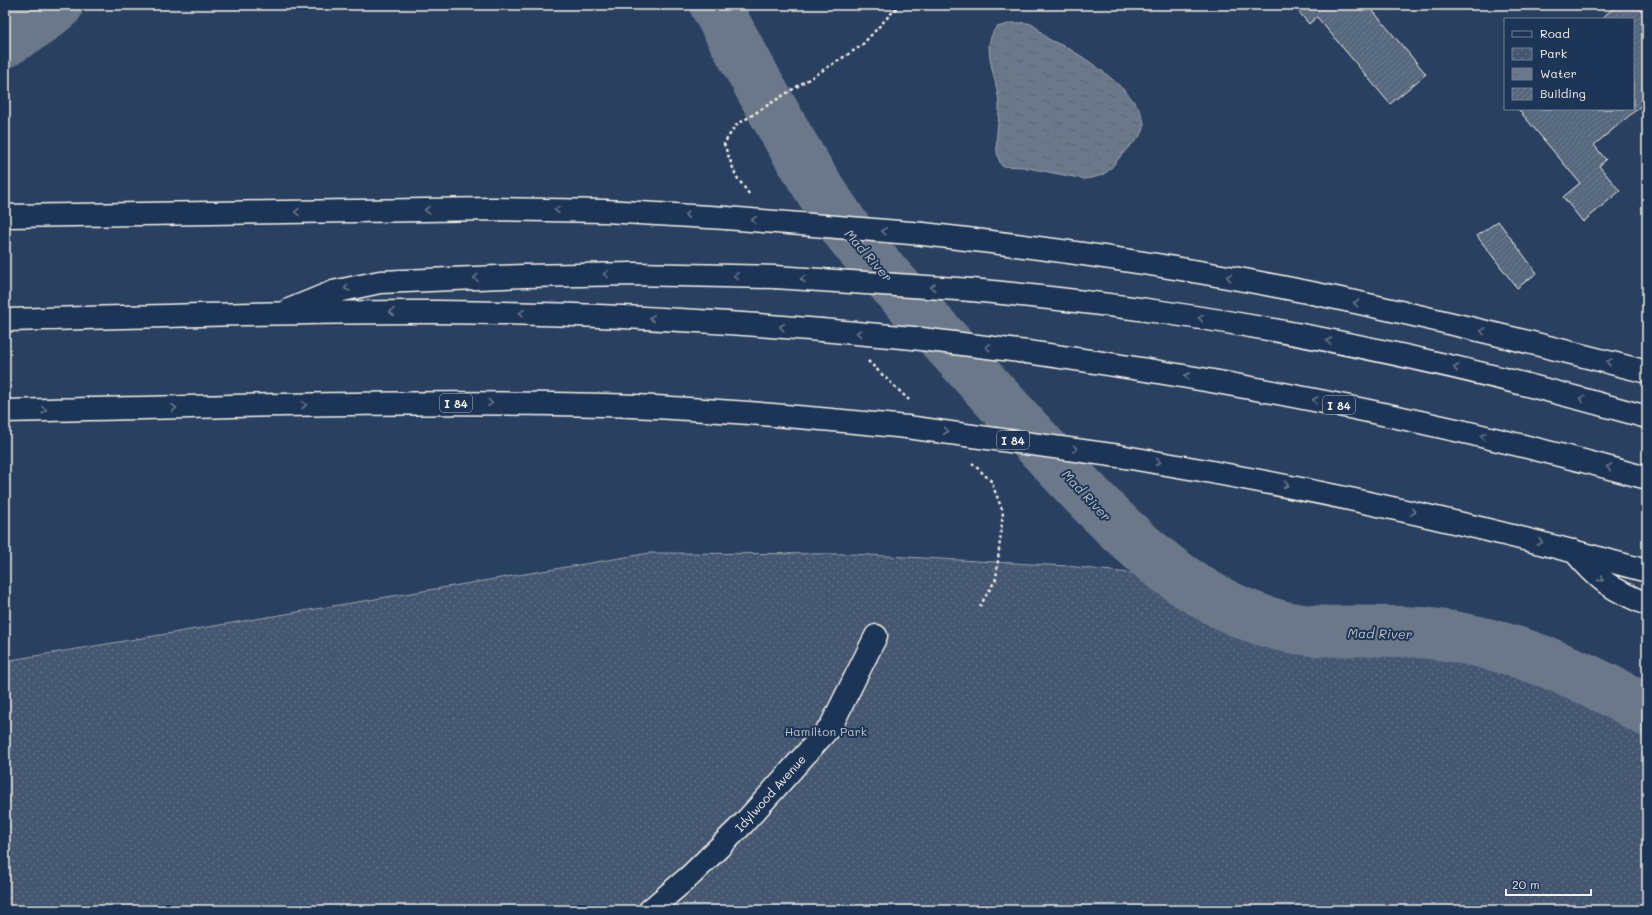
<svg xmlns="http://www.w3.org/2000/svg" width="1652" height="915" font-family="Mali,sans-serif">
<defs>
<pattern id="park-dots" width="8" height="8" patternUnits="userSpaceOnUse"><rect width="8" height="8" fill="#445771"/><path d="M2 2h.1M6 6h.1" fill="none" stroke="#607085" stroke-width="1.8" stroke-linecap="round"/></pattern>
<pattern id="water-ripples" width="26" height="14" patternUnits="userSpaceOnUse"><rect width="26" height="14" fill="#6a788a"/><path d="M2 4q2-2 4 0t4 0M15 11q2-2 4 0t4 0" fill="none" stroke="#5b626b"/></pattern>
<pattern id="building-hatch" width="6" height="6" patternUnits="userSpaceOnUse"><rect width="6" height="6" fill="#56677d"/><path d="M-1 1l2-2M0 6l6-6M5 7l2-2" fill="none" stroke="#6f7d8f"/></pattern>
</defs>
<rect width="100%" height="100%" fill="#2a4060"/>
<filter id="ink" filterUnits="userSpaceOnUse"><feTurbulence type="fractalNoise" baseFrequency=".025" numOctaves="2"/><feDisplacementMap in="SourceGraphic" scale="8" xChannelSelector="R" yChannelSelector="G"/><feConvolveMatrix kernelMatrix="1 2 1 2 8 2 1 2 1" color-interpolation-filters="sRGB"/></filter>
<g filter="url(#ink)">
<!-- park -->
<path fill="url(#park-dots)" stroke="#9ca4ac" d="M650 553 851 554 1067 566 1236 585 1267 601 1534 645 1647 709V910H5V661Z"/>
<!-- water -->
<path fill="url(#water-ripples)" stroke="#a1a8b0" d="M1013 23C1018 23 1026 22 1031 24 1038 27 1041 33 1047 38 1054 43 1064 45 1071 50 1092 62 1147 100 1144 128 1143 136 1130 145 1125 151 1109 169 1110 176 1084 179L1023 167 1002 166C991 148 1000 124 999 105 998 85 989 66 989 46 990 39 992 32 997 27Z"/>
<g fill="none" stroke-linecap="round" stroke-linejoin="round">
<!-- river -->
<path stroke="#6a788a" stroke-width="51" d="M715 5C755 77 793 152 840 220 852 239 869 256 884 273 911 304 939 334 967 365 997 399 1028 432 1059 466 1119 530 1184 598 1271 623 1305 633 1330 631 1364 631 1384 631 1405 631 1426 633 1505 641 1579 671 1647 711
M5 42 37 22 58 5"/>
</g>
<!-- building -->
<path fill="url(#building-hatch)" stroke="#f4f1e8" d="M1293 5H1368L1426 74 1390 104 1317 17 1309 24Z
M1617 5H1647V101L1594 145 1606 160 1599 166 1620 191 1583 222 1563 197 1580 183 1518 109H1633V19H1601Z
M1498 221 1537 273 1517 288 1477 236Z
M943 906 950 910H941Z"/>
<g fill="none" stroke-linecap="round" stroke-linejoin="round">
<!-- minor casing -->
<g stroke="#f4f1e8" stroke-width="25">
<path id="minor" d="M650 910 691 875 744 823 831 726 876 636"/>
</g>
<!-- highway casing -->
<g stroke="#f4f1e8" stroke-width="25">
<path id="highway" d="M5 216 494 209 605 211 726 218
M923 234C1040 247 1156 263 1271 285 1398 309 1523 340 1647 372
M972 290C1035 296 1098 303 1161 312 1325 335 1488 372 1647 417
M289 310 333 292 380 282 524 276 633 274 775 277
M5 320C148 317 292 311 436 312 564 313 693 319 821 330
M1027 352C1236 381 1443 422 1647 478
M5 411C205 407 404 400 604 405 705 408 806 417 907 427
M1119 456C1297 485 1473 523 1647 571
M1574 551C1598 580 1612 590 1647 604"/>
</g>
<!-- path -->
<path stroke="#f4f1e8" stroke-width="2.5" stroke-dasharray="3 3" stroke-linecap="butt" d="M749 194 736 176 724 144 735 126 861 46 899 5
M868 361 909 400
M972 463 991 481 1003 512 996 579 980 606"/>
<!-- minor -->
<use href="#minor" stroke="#1d3557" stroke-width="22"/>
<!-- highway -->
<use href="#highway" stroke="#1d3557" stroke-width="22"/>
<!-- highway-bridge casing -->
<g stroke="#f4f1e8" stroke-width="25" stroke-linecap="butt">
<path id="highway-bridge" d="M726 218 923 234
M775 277 972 290
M821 330 913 338 1027 352
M907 427 1119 456"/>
</g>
<!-- highway-bridge -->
<use href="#highway-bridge" stroke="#1d3557" stroke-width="22"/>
</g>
<!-- one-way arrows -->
<defs><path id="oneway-chevron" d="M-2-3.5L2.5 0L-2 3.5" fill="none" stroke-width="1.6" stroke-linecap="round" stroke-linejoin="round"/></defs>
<g stroke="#68778a">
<use href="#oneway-chevron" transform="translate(427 210) rotate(179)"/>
<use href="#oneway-chevron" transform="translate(557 210) rotate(-178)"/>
<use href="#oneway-chevron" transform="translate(297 212) rotate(179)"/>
<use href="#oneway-chevron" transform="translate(687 215) rotate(-177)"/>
<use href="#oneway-chevron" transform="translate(754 220) rotate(-175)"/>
<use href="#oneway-chevron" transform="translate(884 231) rotate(-175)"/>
<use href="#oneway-chevron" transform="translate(606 274) rotate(179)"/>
<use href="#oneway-chevron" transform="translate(736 276) rotate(-178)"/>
<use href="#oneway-chevron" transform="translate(1229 277) rotate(-170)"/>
<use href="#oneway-chevron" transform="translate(476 278) rotate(178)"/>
<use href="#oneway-chevron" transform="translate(803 279) rotate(-177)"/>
<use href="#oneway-chevron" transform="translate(933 287) rotate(-176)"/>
<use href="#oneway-chevron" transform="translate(347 288) rotate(166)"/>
<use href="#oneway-chevron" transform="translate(1356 303) rotate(-168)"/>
<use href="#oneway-chevron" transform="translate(392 312) rotate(-180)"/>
<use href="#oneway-chevron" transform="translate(522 313) rotate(-179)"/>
<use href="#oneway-chevron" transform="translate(652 318) rotate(-177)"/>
<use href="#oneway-chevron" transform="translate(1201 318) rotate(-171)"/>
<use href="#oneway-chevron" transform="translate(782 327) rotate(-175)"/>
<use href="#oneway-chevron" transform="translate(1483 331) rotate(-166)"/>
<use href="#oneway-chevron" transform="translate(859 333) rotate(-175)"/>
<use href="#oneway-chevron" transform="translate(1329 341) rotate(-169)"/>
<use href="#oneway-chevron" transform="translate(988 347) rotate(-173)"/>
<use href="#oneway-chevron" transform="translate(1609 362) rotate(-165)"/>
<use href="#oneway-chevron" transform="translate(1456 368) rotate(-167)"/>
<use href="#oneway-chevron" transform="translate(1187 376) rotate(-170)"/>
<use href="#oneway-chevron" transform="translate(1582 399) rotate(-165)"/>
<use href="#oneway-chevron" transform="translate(1315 400) rotate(-169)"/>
<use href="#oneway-chevron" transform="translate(490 403) rotate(1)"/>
<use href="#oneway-chevron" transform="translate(304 405) rotate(-1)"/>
<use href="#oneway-chevron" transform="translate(174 408) rotate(-1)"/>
<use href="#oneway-chevron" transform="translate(44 410) rotate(-1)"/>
<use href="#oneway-chevron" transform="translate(946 431) rotate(7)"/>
<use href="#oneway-chevron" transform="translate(1483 436) rotate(-167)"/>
<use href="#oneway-chevron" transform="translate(1075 449) rotate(9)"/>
<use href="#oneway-chevron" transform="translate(1158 462) rotate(9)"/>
<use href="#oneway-chevron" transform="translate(1609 467) rotate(-166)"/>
<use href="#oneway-chevron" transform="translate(1286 485) rotate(11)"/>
<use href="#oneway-chevron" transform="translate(1413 512) rotate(13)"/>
<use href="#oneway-chevron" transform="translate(1540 542) rotate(14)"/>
<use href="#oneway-chevron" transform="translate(1601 579) rotate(41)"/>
</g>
</g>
<g text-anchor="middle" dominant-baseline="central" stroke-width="4" stroke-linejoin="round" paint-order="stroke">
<!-- shield labels -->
<g fill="#1d3557" stroke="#b4b9bc" stroke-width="1">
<rect x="440" y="394" width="32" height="18" rx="3"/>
<rect x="1323" y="396" width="32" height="18" rx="3"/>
<rect x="997" y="431" width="32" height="18" rx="3"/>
</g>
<g font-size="11" font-weight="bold" fill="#f4f1e8">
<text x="456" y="403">I 84</text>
<text x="1339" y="405">I 84</text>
<text x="1013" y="440">I 84</text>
</g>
<!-- park labels -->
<g font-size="12" fill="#bfc3c4" stroke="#1d3557">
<text x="826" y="731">Hamilton Park</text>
</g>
<!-- street labels -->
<g font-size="12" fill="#f4f1e8" stroke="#1d3557">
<text transform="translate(770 793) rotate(-48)">Idylwood Avenue</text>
</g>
<!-- water labels -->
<g font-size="13" font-style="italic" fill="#bdc1c2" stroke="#1d3557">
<text transform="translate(869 255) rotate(49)">Mad River</text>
<text transform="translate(1087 495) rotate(47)">Mad River</text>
<text transform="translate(1380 633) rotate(1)">Mad River</text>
</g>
</g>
<!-- margin -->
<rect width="1652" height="915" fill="none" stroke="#1d3557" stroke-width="20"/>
<rect x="10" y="10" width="1632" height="895" fill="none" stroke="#f4f1e8" stroke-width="1.5" filter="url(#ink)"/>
<!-- legend -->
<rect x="1504" y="18" width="130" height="92" fill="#1d3557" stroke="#738091"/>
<rect x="1512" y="31" width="20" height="6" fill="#1d3557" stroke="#738091"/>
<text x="1540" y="38" font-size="12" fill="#f4f1e8">Road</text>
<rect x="1512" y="48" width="20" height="12" fill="url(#park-dots)" stroke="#738091"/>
<text x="1540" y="58" font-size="12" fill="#f4f1e8">Park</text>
<rect x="1512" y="68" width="20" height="12" fill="url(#water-ripples)" stroke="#738091"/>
<text x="1540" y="78" font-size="12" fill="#f4f1e8">Water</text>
<rect x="1512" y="88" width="20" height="12" fill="url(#building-hatch)" stroke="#738091"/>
<text x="1540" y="98" font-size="12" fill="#f4f1e8">Building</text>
<!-- scale -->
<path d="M1506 889v6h85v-6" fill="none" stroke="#f4f1e8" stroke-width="2"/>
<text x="1512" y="889" font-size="12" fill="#f4f1e8" stroke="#1d3557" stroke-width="3" paint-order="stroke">20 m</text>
</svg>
